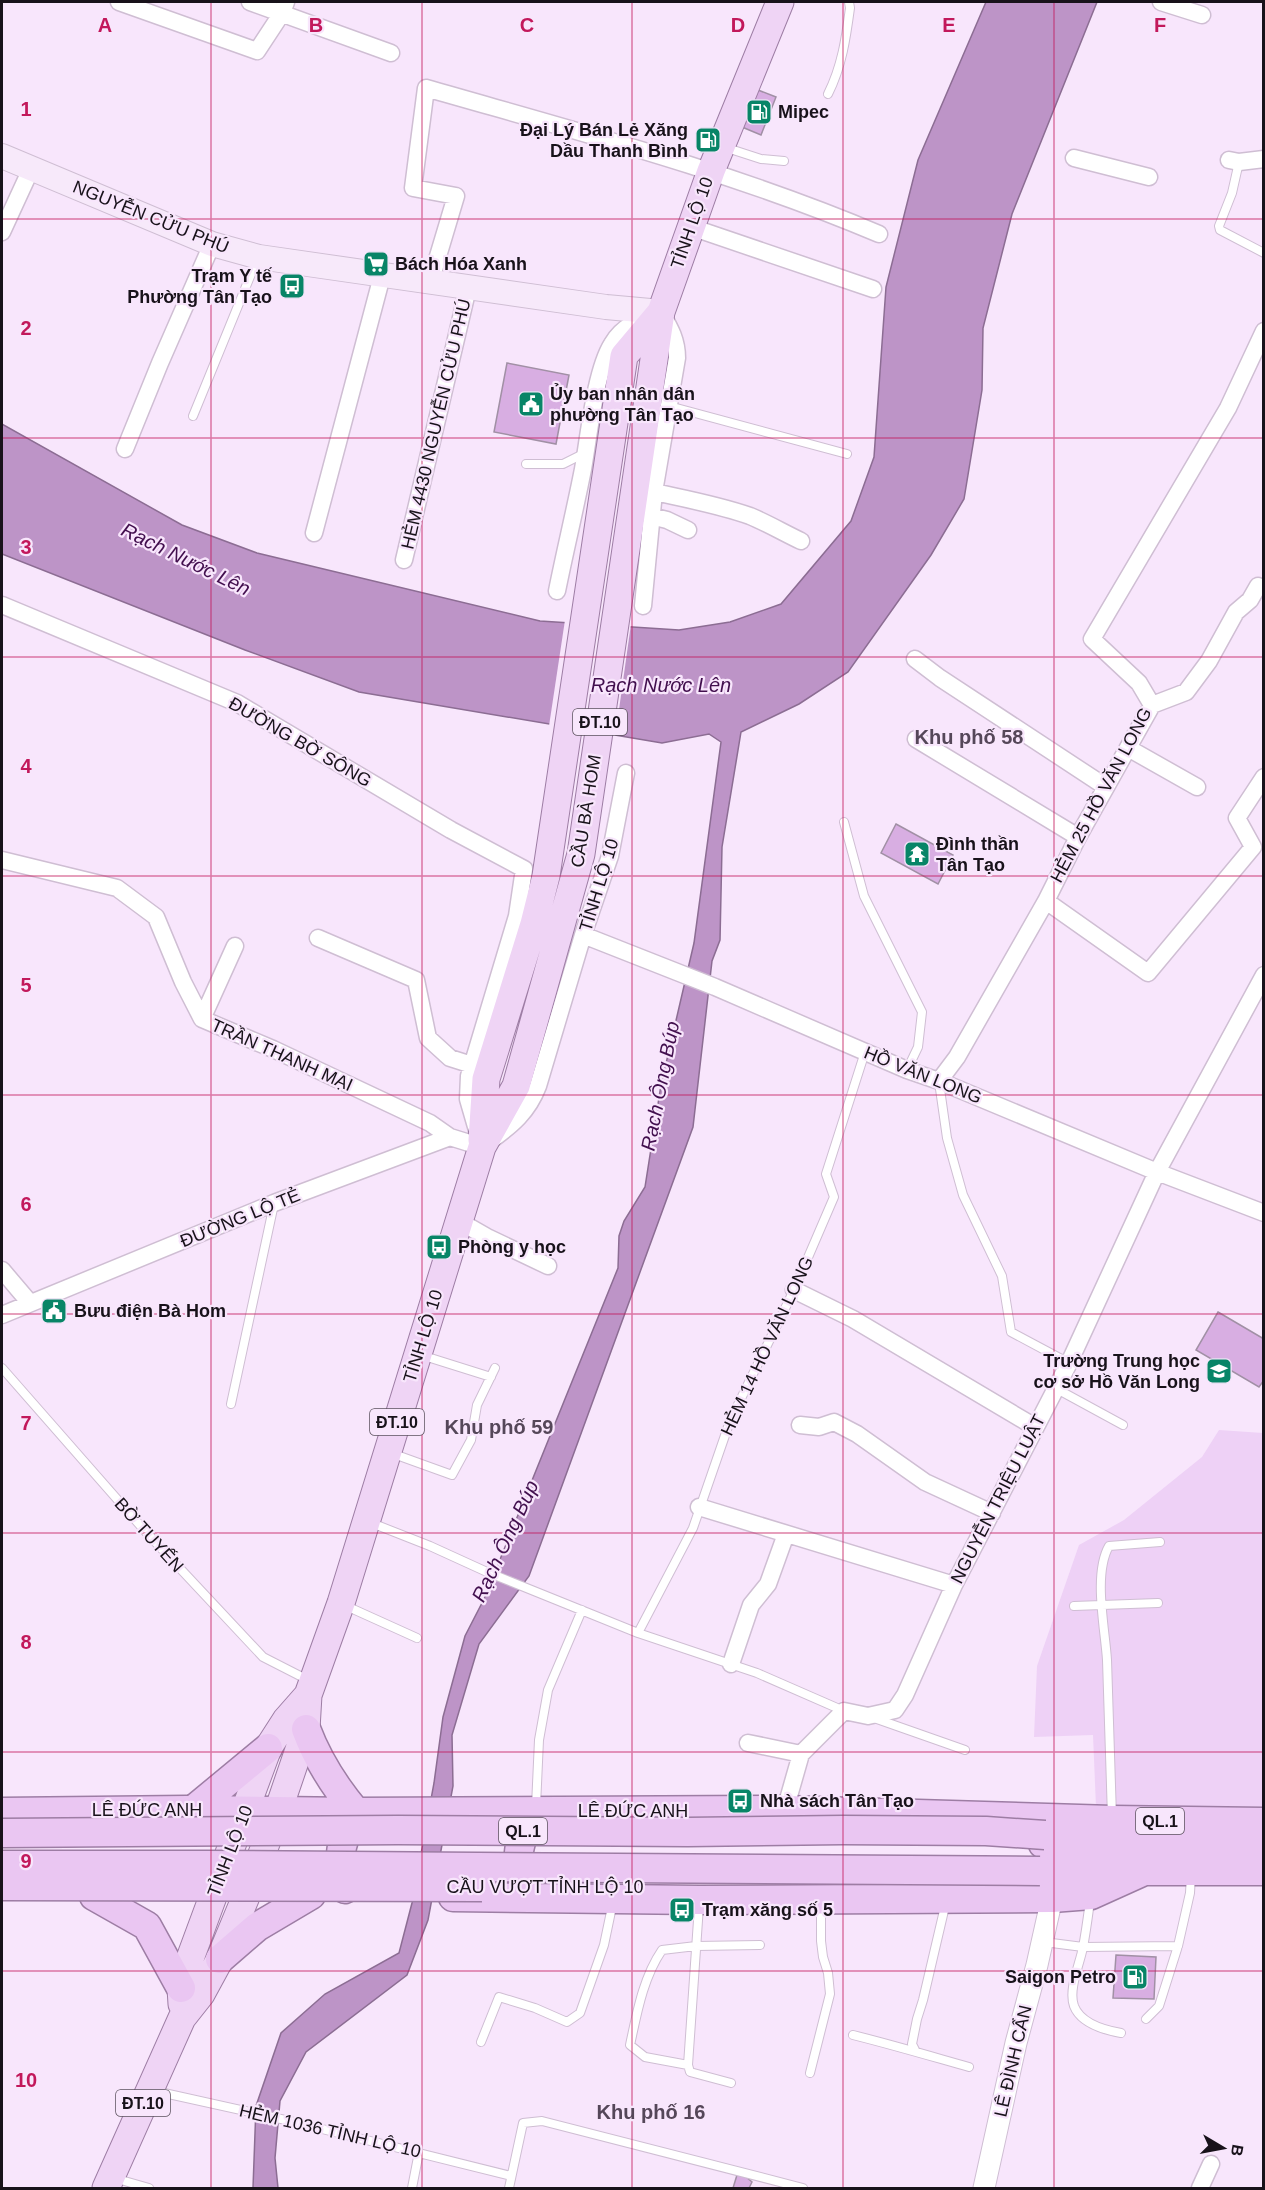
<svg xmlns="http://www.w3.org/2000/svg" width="1265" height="2190" font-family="Arial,sans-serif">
<rect width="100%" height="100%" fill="#f8e6fc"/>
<!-- green -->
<path fill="#eed1f6" d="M1219 1430 1263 1433V1809L1096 1807 1093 1735 1034 1737 1037 1666 1079 1545 1124 1520 1202 1457Z"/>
<!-- water -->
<path fill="#bd94c7" stroke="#8c6d93" stroke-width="1.5" d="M986 2H1097L1012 214 983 328 982 390 964 499 931 555 848 672 799 704 741 732 722 847 720 940 712 961 693 1127 529 1576 479 1644 452 1735 453 1786 428 1920 407 1975 306 2052 280 2101 275 2158 278 2188H253L256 2106 281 2033 325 1994 399 1953 412 1903 434 1783 443 1717 465 1636 484 1599 618 1268 619 1236 624 1221 645 1187 661 1085 694 943 721 742 709 734 662 743 359 692 245 650 2 554V424L182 525 257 553 540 621 679 630 730 622 781 604 851 521 874 457 886 287 918 160Z"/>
<!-- pier -->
<path fill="#f8e6fc" d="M565 620 631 624 615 738 549 726Z"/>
<!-- building -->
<path fill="#d8aee2" stroke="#a190a5" stroke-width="1.5" d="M758 90 776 97 761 135 742 127Z
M507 363 569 375 556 444 494 432Z
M896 824 953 855 938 884 881 853Z
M1218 1312 1264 1339V1380L1259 1387 1196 1350Z
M1116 1955 1156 1957 1154 1999 1113 1998Z
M737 2175 746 2177 752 2182 749 2188H733Z"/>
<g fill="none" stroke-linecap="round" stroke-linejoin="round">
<!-- service casing -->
<g stroke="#cfbed3" stroke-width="10">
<path id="service" d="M828 94C842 66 846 38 850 8L849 2
M724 147 761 159 784 161
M1239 162 1232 193 1219 226 1220 230 1264 253
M669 406 847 454
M193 416 258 257
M526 464H563L585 453
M844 822 864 896 922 1012 918 1047 907 1070
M939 1082 947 1138 963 1195 1002 1276 1011 1332 1069 1363
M421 1355 491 1377
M2 1368 145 1531 263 1657 310 1681
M1055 1388 1123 1425
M231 1404 274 1204
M391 1453 452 1475 471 1440 477 1405 495 1368
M369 1522 430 1546 487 1572 638 1633 757 1673 844 1711
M344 1605 417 1638
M1074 1606 1158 1603
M638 1633 693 1528 730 1421 794 1290 834 1197 826 1174 865 1052
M874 1718 965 1750
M536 1806 539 1740 548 1690 582 1610
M1112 1817C1110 1765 1109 1712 1107 1660 1105 1628 1093 1574 1109 1546L1160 1542
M1090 1901C1088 1916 1086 1932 1083 1947 1080 1964 1068 1989 1074 2006 1081 2024 1104 2030 1121 2033
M699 1906 688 2065 690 2072 731 2083
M1044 1942 1083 1947 1178 1946
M1146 2019 1159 2006 1178 1946 1190 1893 1191 1875
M853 2035C893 2045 930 2056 969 2067
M481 2042 499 1997 535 2008 567 2022 580 2013 604 1945 613 1902
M915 2050 912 2044 917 2019 923 2000 946 1902
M688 2065 645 2057 630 2045C637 2013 643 1978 662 1950L696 1946 760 1945
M810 2073 830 1994 828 1973 823 1957 821 1941V1903
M155 2091 290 2121 511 2176
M114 2178 149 2188
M412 2188 419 2152
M509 2188 523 2123 542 2121 803 2188"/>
</g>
<!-- minor casing -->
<g stroke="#cfbed3" stroke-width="19">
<path id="minor" d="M119 2 257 51 282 13 286 2
M250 2 391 53
M1161 2 1202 15
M1074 158 1149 177
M1229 160 1239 162 1264 159
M691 227 873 289
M2 232 31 169
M430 283 456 196 413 188 426 88C579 132 733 172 879 234
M125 449 160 363 212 244
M654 492C686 499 719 505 750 516 767 523 784 533 801 541
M651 516 667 520 688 530
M314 533 382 276
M404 560 468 288
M557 591C565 551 575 510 583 469 589 436 595 371 612 344 623 325 641 319 661 312 670 328 677 340 677 358L654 492 643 606
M2 605 237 703 451 830 524 869 517 916 469 1076 468 1099 477 1130
M915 659 940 678 1106 787
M1152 705 1186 692 1209 661 1236 612 1250 600 1258 586
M916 739 1078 837
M1128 748 1197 787
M2 860 117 888 156 917 183 982 202 1019 273 1049 430 1123 450 1137
M1046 901 1148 973 1253 847 1237 818 1264 777
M583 935 715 987 907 1070 939 1081 1157 1172 1264 1213
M318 938 416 980 428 1038 450 1058 472 1065
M202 1019 235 946
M939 1081 957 1057 1046 901 1078 837 1152 705 1139 683 1092 639 1228 408 1264 331
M490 1141C512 1125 528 1112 538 1086L583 935 610 856 626 773
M459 1221 487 1237 548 1266
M2 1270 30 1303
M794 1290 853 1319 1035 1427
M2 1315 274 1203 450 1137 482 1147
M800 1425 819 1427 834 1422 857 1434 925 1482 992 1513
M699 1507 954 1585
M731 1664 751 1605 768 1584 786 1534
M748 1743 801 1754
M785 1810 801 1754 844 1711 868 1716 895 1710 905 1695 954 1585 1069 1363 1157 1172 1264 975
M1200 2188 1211 2164"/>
</g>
<!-- tertiary casing -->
<g stroke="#cfbed3" stroke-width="23">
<path id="tertiary" d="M984 2188 1016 2043 1037 1965 1052 1898"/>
</g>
<!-- secondary casing -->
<g stroke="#cfbed3" stroke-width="26">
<path id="secondary" d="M2 156 212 244 259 257 606 307 661 312"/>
</g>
<!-- primary casing -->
<g stroke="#9d7da4" stroke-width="29">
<path id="primary" d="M482 1140 486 1079 534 924 546 876 624 356 661 312
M182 2004 181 1988 185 1972 268 1748 286 1720 308 1695
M106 2188 182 2018 201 1994 220 1959 247 1894 278 1811 306 1729 308 1695 341 1603 482 1147 516 1086 581 854 661 312 711 171 780 2"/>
</g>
<!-- trunk casing -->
<g stroke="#9d7da4" stroke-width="31">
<path id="trunk" d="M306 1729C318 1761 334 1786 356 1812 340 1845 337 1853 345 1889
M193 1810 268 1748
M2 1812 187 1810 356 1812 785 1810 1112 1820 1264 1822
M1043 1844 1264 1845
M1040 1871H1264
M526 1890C513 1858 518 1839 536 1811
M94 1896 147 1926 181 1988
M453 1897 699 1900 1052 1898 1091 1895 1142 1872
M220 1959 257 1927 311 1895"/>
</g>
<!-- service -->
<use href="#service" stroke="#fff" stroke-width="8"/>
<!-- minor -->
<use href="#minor" stroke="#fff" stroke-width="16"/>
<!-- tertiary -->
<use href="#tertiary" stroke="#fff" stroke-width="21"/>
<!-- secondary -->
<use href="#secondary" stroke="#f7e9fa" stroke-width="24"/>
<!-- primary -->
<use href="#primary" stroke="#efd4f5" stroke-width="27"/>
<!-- trunk -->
<use href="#trunk" stroke="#eac6f2" stroke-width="28"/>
<!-- trunk-bridge casing -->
<g stroke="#9d7da4" stroke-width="31" stroke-linecap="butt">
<path id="trunk-bridge" d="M2 1833 398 1830 688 1832 843 1830 986 1831 1045 1835
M2 1865H205L1040 1871
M2 1886 482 1887"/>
</g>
<!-- trunk-bridge -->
<use href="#trunk-bridge" stroke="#eac6f2" stroke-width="28"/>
</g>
<!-- grid -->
<path fill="none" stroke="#c2185b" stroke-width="1.5" stroke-opacity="0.55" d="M211 2V2188M422 2V2188M632 2V2188M843 2V2188M1054 2V2188M2 219H1264M2 438H1264M2 657H1264M2 876H1264M2 1095H1264M2 1314H1264M2 1533H1264M2 1752H1264M2 1971H1264"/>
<!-- icons -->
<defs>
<g id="fuel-square" transform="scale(1.35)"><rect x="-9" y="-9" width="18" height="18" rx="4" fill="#088567" stroke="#f8e6fc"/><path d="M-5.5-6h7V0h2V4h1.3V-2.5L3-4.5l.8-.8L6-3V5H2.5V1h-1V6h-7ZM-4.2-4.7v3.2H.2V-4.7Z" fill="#fff"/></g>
<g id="supermarket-square" transform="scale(1.35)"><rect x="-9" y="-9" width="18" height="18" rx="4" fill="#088567" stroke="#f8e6fc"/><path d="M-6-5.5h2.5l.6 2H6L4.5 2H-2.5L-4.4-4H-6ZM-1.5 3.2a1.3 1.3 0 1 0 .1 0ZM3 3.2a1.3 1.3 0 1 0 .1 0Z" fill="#fff"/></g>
<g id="bus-square" transform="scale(1.35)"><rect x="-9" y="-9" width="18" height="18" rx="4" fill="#088567" stroke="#f8e6fc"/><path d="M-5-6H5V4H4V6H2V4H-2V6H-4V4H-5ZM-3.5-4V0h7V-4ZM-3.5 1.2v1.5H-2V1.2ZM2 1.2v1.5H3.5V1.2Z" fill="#fff"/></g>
<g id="civic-square" transform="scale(1.35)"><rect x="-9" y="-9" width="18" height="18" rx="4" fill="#088567" stroke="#f8e6fc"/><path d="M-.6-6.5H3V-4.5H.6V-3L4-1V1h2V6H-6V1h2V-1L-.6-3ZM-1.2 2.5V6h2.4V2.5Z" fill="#fff"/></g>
<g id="temple-square" transform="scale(1.35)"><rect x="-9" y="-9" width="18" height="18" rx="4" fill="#088567" stroke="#f8e6fc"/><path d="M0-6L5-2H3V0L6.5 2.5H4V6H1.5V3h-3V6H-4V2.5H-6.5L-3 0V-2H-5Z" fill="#fff"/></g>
<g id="school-square" transform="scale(1.35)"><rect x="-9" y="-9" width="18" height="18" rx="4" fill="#088567" stroke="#f8e6fc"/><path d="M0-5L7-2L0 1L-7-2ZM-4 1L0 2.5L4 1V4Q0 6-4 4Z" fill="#fff"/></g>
</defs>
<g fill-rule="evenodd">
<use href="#fuel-square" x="759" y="112"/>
<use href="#fuel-square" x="708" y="140"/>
<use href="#supermarket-square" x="376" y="264"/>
<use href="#bus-square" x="292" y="286"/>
<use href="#civic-square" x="531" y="404"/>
<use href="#temple-square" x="917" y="854"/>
<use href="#bus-square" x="439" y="1247"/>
<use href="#civic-square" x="54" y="1311"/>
<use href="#school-square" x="1219" y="1371"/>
<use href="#bus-square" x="740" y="1801"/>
<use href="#bus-square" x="682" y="1910"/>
<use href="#fuel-square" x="1135" y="1977"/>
</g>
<g text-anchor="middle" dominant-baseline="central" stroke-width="4.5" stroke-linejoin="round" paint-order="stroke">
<!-- shield labels -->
<g fill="#f8e6fc" stroke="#5b525e" stroke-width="1.5">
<rect x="573" y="709" width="54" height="26" rx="4.5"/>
<rect x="370" y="1409" width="54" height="26" rx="4.5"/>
<rect x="1136" y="1808" width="48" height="26" rx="4.5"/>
<rect x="499" y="1818" width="48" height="26" rx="4.5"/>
<rect x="116" y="2090" width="54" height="26" rx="4.5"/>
</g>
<g font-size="16" font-weight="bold" fill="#18121a">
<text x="600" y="722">ĐT.10</text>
<text x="397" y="1422">ĐT.10</text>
<text x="1160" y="1821">QL.1</text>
<text x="523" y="1831">QL.1</text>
<text x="143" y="2103">ĐT.10</text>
</g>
<!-- poi labels -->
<g font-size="18" font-weight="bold" fill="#18121a" stroke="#f8e6fc" text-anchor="start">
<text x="778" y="112">Mipec</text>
<text x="688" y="130" text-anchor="end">Đại Lý Bán Lẻ Xăng<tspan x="688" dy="21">Dầu Thanh Bình</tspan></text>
<text x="395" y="264">Bách Hóa Xanh</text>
<text x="272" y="276" text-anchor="end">Trạm Y tế<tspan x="272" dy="21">Phường Tân Tạo</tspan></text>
<text x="550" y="394">Ủy ban nhân dân<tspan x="550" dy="21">phường Tân Tạo</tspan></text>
<text x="936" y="844">Đình thần<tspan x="936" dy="21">Tân Tạo</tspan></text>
<text x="458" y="1247">Phòng y học</text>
<text x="74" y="1311">Bưu điện Bà Hom</text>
<text x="1200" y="1361" text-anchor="end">Trường Trung học<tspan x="1200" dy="21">cơ sở Hồ Văn Long</tspan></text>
<text x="760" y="1801">Nhà sách Tân Tạo</text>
<text x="702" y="1910">Trạm xăng số 5</text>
<text x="1116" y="1977" text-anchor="end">Saigon Petro</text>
</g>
<!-- street labels -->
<g font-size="18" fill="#18121a" stroke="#f8e6fc">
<text transform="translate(151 217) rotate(22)">NGUYỄN CỬU PHÚ</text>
<text transform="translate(692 223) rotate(-71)">TỈNH LỘ 10</text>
<text transform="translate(436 424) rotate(-77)">HẺM 4430 NGUYỄN CỬU PHÚ</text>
<text transform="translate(300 742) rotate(30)">ĐƯỜNG BỜ SÔNG</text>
<text transform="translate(1101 795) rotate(-62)">HẺM 25 HỒ VĂN LONG</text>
<text transform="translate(586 811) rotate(-81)">CẦU BÀ HOM</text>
<text transform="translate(599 885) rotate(-73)">TỈNH LỘ 10</text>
<text transform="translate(282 1055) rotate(24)">TRẦN THANH MẠI</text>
<text transform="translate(923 1075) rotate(22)">HỒ VĂN LONG</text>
<text transform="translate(240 1218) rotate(-22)">ĐƯỜNG LỘ TẺ</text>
<text transform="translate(423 1336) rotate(-73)">TỈNH LỘ 10</text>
<text transform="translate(767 1346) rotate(-65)">HẺM 14 HỒ VĂN LONG</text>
<text transform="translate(998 1499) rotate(-63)">NGUYỄN TRIỆU LUẬT</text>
<text transform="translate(149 1535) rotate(48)">BỜ TUYẾN</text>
<text x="147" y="1810">LÊ ĐỨC ANH</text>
<text x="633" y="1811">LÊ ĐỨC ANH</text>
<text transform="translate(230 1851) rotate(-69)">TỈNH LỘ 10</text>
<text x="545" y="1887">CẦU VƯỢT TỈNH LỘ 10</text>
<text transform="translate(1013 2061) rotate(-77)">LÊ ĐÌNH CẨN</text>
<text transform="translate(330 2131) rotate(13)">HẺM 1036 TỈNH LỘ 10</text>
</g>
<!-- water labels -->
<g font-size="20" font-style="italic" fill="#420f4e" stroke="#f8e6fc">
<text transform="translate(186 559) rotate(26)">Rạch Nước Lên</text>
<text x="661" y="685">Rạch Nước Lên</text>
<text transform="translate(660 1086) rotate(-79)">Rạch Ông Búp</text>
<text transform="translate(505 1541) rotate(-65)">Rạch Ông Búp</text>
</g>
<!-- neighbourhood labels -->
<g font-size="20" font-weight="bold" fill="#554759" stroke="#f8e6fc">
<text x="969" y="737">Khu phố 58</text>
<text x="499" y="1427">Khu phố 59</text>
<text x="651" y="2112">Khu phố 16</text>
</g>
</g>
<g font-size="20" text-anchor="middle" font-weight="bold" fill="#c2185b" stroke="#f8e6fc" stroke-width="4.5" stroke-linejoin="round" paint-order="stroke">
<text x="105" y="32">A</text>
<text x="316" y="32">B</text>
<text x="527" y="32">C</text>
<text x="738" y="32">D</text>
<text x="949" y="32">E</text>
<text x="1160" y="32">F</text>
<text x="26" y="116">1</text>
<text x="26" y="335">2</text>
<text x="26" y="554">3</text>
<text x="26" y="773">4</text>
<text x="26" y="992">5</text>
<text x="26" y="1211">6</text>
<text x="26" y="1430">7</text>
<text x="26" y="1649">8</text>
<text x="26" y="1868">9</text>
<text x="26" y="2087">10</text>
</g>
<!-- border -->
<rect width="1265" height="2190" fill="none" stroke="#18121a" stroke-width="6"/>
<!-- north arrow -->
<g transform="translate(1223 2148) rotate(100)" stroke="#f8e6fc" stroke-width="4.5" paint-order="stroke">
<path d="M0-4.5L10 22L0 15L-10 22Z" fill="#18121a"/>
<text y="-9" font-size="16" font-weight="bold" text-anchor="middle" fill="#18121a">B</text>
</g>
</svg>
